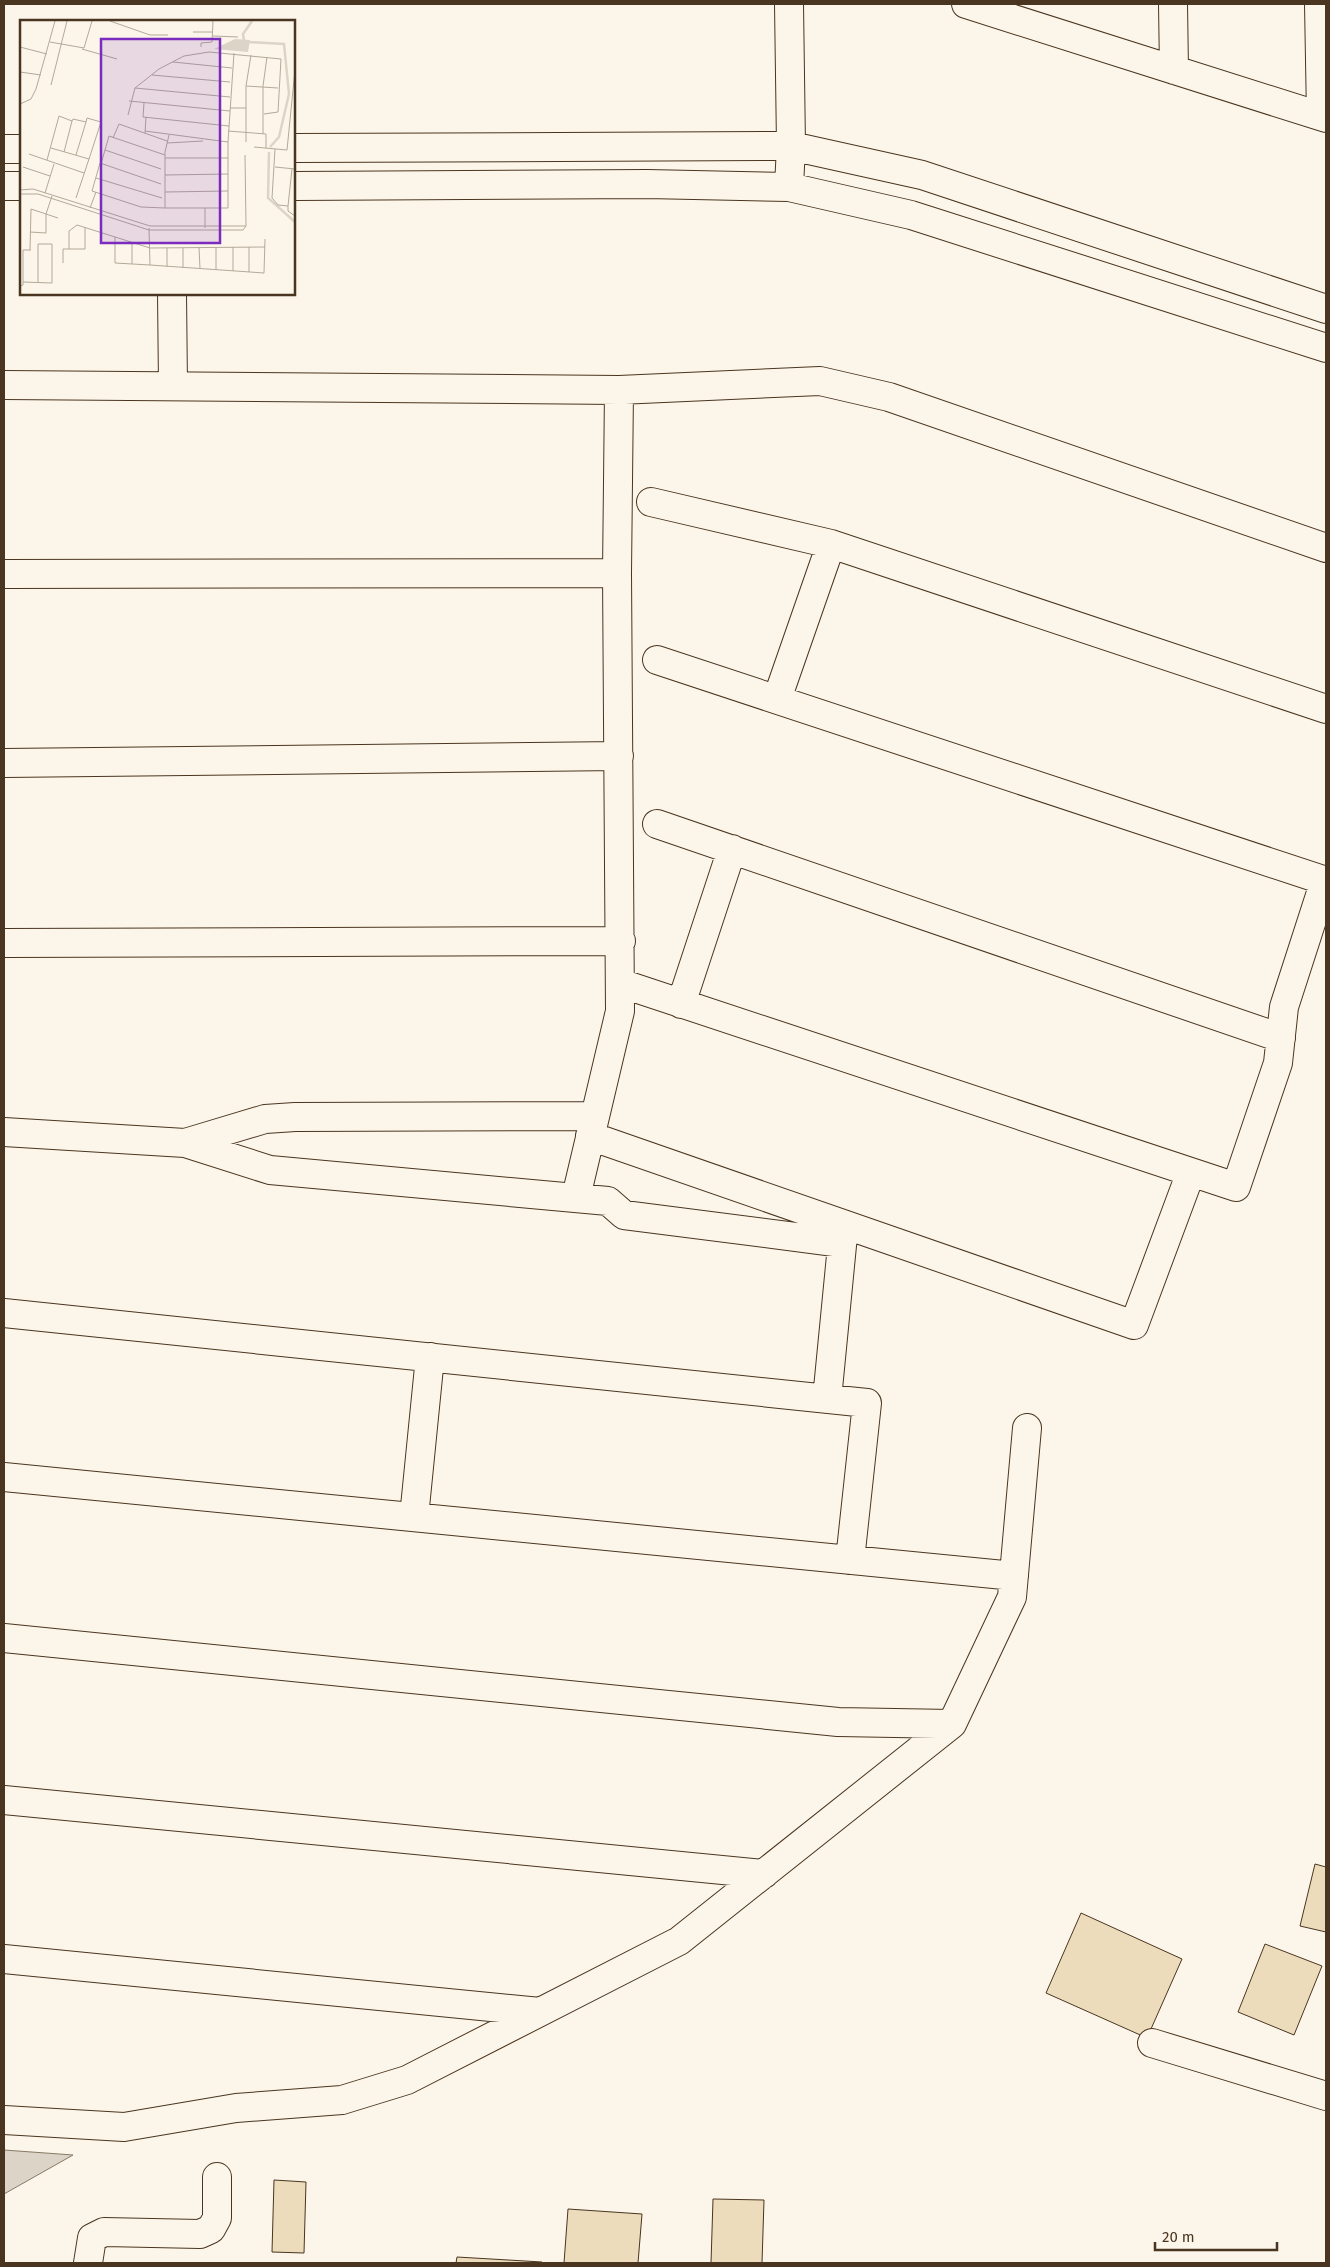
<svg xmlns="http://www.w3.org/2000/svg" width="1330" height="2267" font-family="'Fira Sans',sans-serif">
<rect width="100%" height="100%" fill="#fbf6e9"/>
<!-- water -->
<path fill="#dcd4c6" stroke="#887966" d="M4 2150 73 2155 4 2194Z"/>
<!-- building -->
<path fill="#ecdcbc" stroke="#4a3520" d="M1315 1864 1326 1867V1932L1300 1926Z
M1081 1913 1182 1959 1147 2038 1046 1993Z
M1265 1944 1322 1966 1294 2035 1238 2012Z
M274 2180 306 2182 304 2253 272 2252Z
M713 2199 764 2200 762 2263H711Z
M568 2209 642 2214 638 2263H564Z
M457 2257 542 2262V2263H456Z"/>
<g fill="none" stroke-linecap="round" stroke-linejoin="round">
<!-- minor casing -->
<g stroke="#4a3520" stroke-width="30">
<path id="minor" d="M966 4 1326 118
M1173 4 1174 70
M1319 4 1321 116
M294 148 791 146 922 175 1326 309
M4 149H21
M4 186H21
M294 186 647 184 789 187 911 215 1326 348
M789 187 791 146 789 4
M172 294 173 386
M4 385 619 390 617 573 620 1011 576 1197
M619 390 820 381 889 397 1326 548
M651 502 831 544 1326 709
M4 574 617 573
M657 660 1326 881
M777 699 831 544
M4 763 619 756
M657 824 1281 1038
M4 943 621 941
M620 983 1236 1187 1278 1063 1284 1007 1325 880
M681 1004 732 849
M4 1132 185 1143 270 1170 608 1201 624 1215 842 1243
M590 1136 1134 1325 1191 1172
M185 1143 265 1119 295 1117 595 1116
M4 1313 867 1403 850 1560
M827 1399 844 1225
M4 1477 1014 1576
M414 1517 430 1357
M4 1638 838 1722 952 1724
M4 1800 764 1874
M4 1959 540 2012
M1152 2043 1326 2096
M4 2120 124 2127 236 2108 342 2100 407 2080 679 1941 952 1724 1012 1597 1027 1428
M88 2263 92 2238 104 2232 200 2234 211 2229 217 2218V2177"/>
</g>
<!-- minor -->
<use href="#minor" stroke="#fbf6e9" stroke-width="28"/>
</g>
<!-- overview -->
<g transform="translate(20 20)">
<rect width="275" height="275" fill="#fbf6e9"/>
<path d="M215 19 230 20 228 32 194 29Z" fill="#dcd4c6"/>
<path fill="none" stroke="#dcd4c6" stroke-width="2.5" d="M224 21 223 14 232 1M228 22 264 24 269 74 259 117 250 127M249 132 248 178 275 202"/>
<path fill="none" stroke="#b4a999" stroke-width="1" d="M90 1 130 15H148M173 12H193M193 16 218 17M30 22 64 28 72 1M0 27 27 34M181 27V23L192 22 193 1M62 29 97 39M153 42 212 48M0 52 21 55M132 55 210 62M31 65 47 1M226 66 258 68M115 68 210 77M109 81 210 91M124 83 123 97 209 106M0 84 11 79 16 69 35 1M210 88H226M108 95 115 68 139 49 164 36 189 32 261 39 258 92 244 94M125 111 208 122V188H145V132L149 115M208 111 246 114V128M125 113 126 97M243 114V66L247 37M93 118 99 104 147 121M208 122 214 33M226 122V66L231 35M147 123 183 121M234 127 267 130 275 50M31 128 69 139 56 178M255 129 252 178 258 185 268 186V191L275 196M85 130 141 149M44 132 52 101M9 134 64 153M56 135 66 102M225 135 226 206M145 138H208M27 140 39 96 52 101 53 99 66 102 67 98 81 102 69 139M81 144 89 116 145 135M3 147 30 156M255 147 275 149M145 155 208 154M76 158 142 178M141 164 80 143 72 171 121 187 145 188M0 170 13 169 130 206H226M145 172 208 171M25 173 34 144M0 174H18L129 210H223L226 206M268 186 272 149M70 188 76 172M185 188V208M129 208 130 245 244 253 245 219M10 212 26 213V194L32 176M95 217V243L130 245M112 222V244M179 227 180 249M196 227V250M213 227V251M49 229V211L57 205 130 228 245 227M10 230 11 189 38 198M43 243V229H65V207M147 247V228M163 248V228M229 252V227M3 262 32 263V224H18V262M0 266 3 265V230H11"/>
<path fill="#7b2cbf" fill-opacity="0.15" stroke="#7b2cbf" stroke-width="2.5" d="M81 19H200V223H81Z"/>
<rect width="275" height="275" fill="none" stroke="#4a3520" stroke-width="2.5"/>
</g>
<!-- border -->
<rect width="1330" height="2267" fill="none" stroke="#4a3520" stroke-width="10"/>
<!-- scale -->
<path d="M1155 2242v8h122v-8" fill="none" stroke="#4a3520" stroke-width="2.5"/>
<text x="1162" y="2242" font-size="15" fill="#4a3520" stroke="#fbf6e9" stroke-width="4" paint-order="stroke">20 m</text>
</svg>
